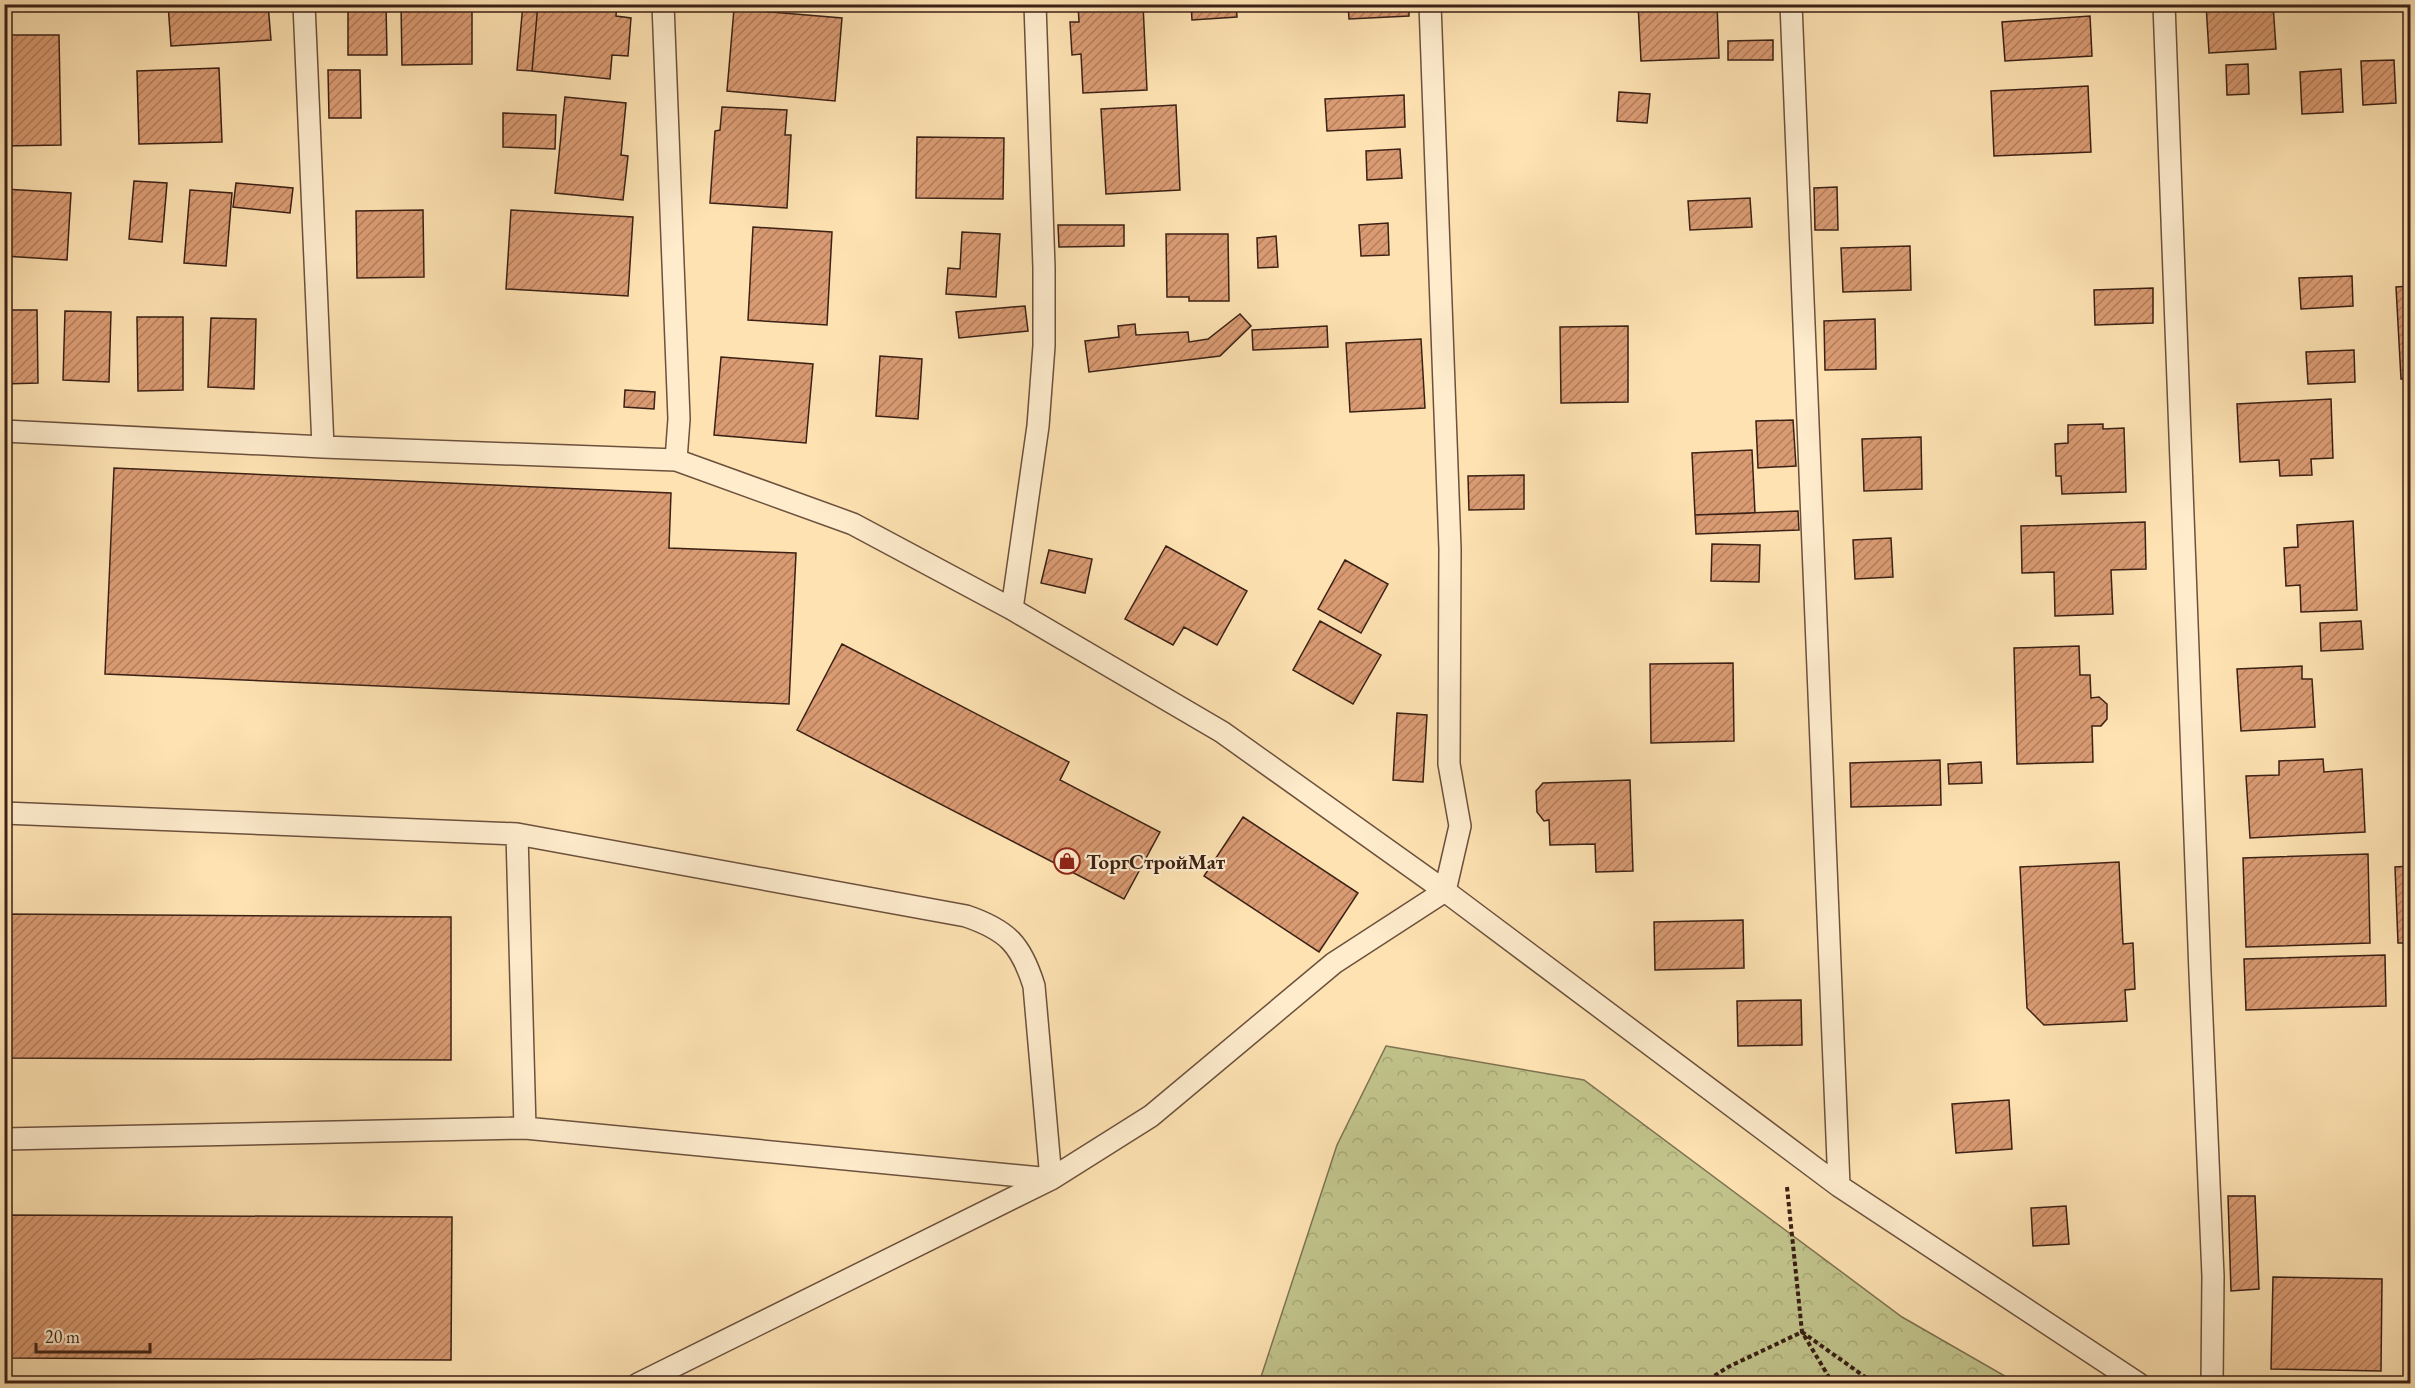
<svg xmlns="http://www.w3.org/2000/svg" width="2415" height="1388" font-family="'EB Garamond',serif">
<defs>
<pattern id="forest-crowns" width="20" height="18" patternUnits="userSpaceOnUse" patternTransform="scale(1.5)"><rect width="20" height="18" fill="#c1c38b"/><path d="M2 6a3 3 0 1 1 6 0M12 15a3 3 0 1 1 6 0" fill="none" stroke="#a7a777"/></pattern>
<pattern id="building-hatch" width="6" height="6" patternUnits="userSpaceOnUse" patternTransform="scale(1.5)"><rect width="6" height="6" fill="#da9b73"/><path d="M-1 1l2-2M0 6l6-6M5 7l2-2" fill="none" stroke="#b27e5d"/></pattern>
</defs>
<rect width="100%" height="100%" fill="#fee2b2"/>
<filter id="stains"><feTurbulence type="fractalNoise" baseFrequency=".00333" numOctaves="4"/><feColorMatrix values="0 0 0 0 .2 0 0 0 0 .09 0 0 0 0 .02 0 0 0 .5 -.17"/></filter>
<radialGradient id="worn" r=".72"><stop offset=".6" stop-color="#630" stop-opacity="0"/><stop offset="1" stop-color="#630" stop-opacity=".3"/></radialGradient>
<!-- forest -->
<path fill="url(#forest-crowns)" stroke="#7e7250" stroke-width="1.5" d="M1386 1046 1584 1080 1902 1317 2017 1383H1259L1337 1145Z"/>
<!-- building -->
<path fill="url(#building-hatch)" stroke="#3b2116" stroke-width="1.5" d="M168 4H268L271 40 171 46Z
M348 4H386L387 55H348Z
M401 4H472V64L402 65Z
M523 4H538L532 71 517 70Z
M538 4H617L616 16 631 18 628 56 612 55 610 79 532 71Z
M1078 4H1143L1147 90 1083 93 1081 54 1072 55 1070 22H1079Z
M1191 4H1236L1237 17 1192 20Z
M1348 4H1409V16L1349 19Z
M1638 4H1717L1719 58 1641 61Z
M2206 4H2273L2276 49 2209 53Z
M2368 4H2410V7L2369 8Z
M734 9 842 18 835 101 727 91Z
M2090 16 2092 56 2005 61 2002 22Z
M4 35H59L61 145 4 146Z
M1773 40V60H1728V41Z
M2394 60 2396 103 2363 105 2361 61Z
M2248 64 2249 94 2227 95 2226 65Z
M219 68 222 142 139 144 137 71Z
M2341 69 2343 112 2302 114 2300 72Z
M328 70H360L361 118H329Z
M2088 86 2091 152 1994 156 1991 91Z
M1619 92 1650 94 1647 123 1617 121Z
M1404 95 1405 127 1327 131 1325 99Z
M565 97 626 103 621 155 628 156 623 200 555 193Z
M1176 105 1180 190 1106 194 1101 109Z
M722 107 787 110 785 135H791L787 208 710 203 715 131 720 130Z
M503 113 556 115 555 149 503 147Z
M917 137 1004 138 1003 199 916 198Z
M1400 149 1402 178 1367 180 1366 151Z
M2408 179H2410V231Z
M134 181 167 183 162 242 129 239Z
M236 183 293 188 290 213 233 207Z
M1837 187 1838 230H1815L1814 188Z
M4 189 71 193 67 260 4 256Z
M190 190 232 193 226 266 184 263Z
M1750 198 1752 227 1690 230 1688 201Z
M423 210 424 277 357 278 356 211Z
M511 210 633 217 628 296 506 289Z
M1388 223 1389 255 1361 256 1359 225Z
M1058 225H1124V246L1059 247Z
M753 227 832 232 827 325 748 320Z
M962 232 1000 234 996 297 946 294 948 268 960 269Z
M1166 234H1228L1229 301H1189V297H1167Z
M1276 236 1278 267 1258 268 1257 238Z
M1910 246 1911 290 1843 292 1841 248Z
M2352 276 2353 306 2301 309 2299 278Z
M2410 286V379H2401L2396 287Z
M2153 288V323L2095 325 2094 290Z
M1025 306 1028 331 959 338 956 312Z
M4 310H37L38 383 4 384Z
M65 311 111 312 109 382 63 380Z
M1240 314 1251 326 1220 356 1089 372 1085 341 1119 337 1118 326 1135 324 1136 335 1188 332 1189 342 1208 339Z
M137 317H183V390L138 391Z
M211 318 256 319 254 389 208 387Z
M1875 319 1876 369 1825 370 1824 321Z
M1327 326 1328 347 1253 350 1252 330Z
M1628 326V402L1561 403 1560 327Z
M1421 339 1425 408 1350 412 1346 343Z
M2354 350 2355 382 2308 384 2306 352Z
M880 356 922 359 918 419 876 416Z
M721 357 813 364 806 443 714 435Z
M625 390 655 392 654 409 624 407Z
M2331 399 2333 458 2311 459 2312 475 2280 476 2279 460 2240 462 2237 404Z
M1793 420 1796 466 1758 468 1756 421Z
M2103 424V429L2124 428 2126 492 2062 494 2061 476H2056L2055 444 2068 443V425Z
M1921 437 1922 489 1864 491 1862 439Z
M1752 450 1755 513 1695 515 1692 453Z
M114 468 671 493 669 548 796 553 789 704 105 674Z
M1524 475V509L1469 510 1468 476Z
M1798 511 1799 530 1696 534 1695 515Z
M2353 521 2357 610 2301 612 2300 585 2286 586 2284 548 2298 547 2297 525Z
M2145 522 2146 569 2111 570 2113 614 2055 616 2054 572 2022 573 2021 526Z
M1891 538 1893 577 1855 579 1853 540Z
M1712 544 1760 545 1759 582 1711 581Z
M1166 546 1247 591 1217 645 1184 627 1173 645 1125 619Z
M1049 550 1092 559 1085 593 1041 583Z
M1345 560 1388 584 1361 633 1318 609Z
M1320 621 1381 655 1353 704 1293 670Z
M2361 621 2363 649 2321 651 2320 623Z
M842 644 1069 762 1060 780 1160 832 1124 899 797 730Z
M2079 646 2080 675H2090L2091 698 2099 697 2107 704V719L2101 726H2092L2093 762 2017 764 2014 648Z
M1733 663 1734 741 1651 743 1650 664Z
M2302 666V679H2312L2315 727 2241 731 2237 669Z
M1397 713 1427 715 1423 782 1393 780Z
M2323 759 2324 772 2362 769 2365 832 2250 838 2246 776 2279 775V761Z
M1940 760 1941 805 1851 807 1850 763Z
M1981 762 1982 783 1949 784 1948 764Z
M1630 780 1633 871 1596 872 1595 844 1550 845 1549 820 1544 821 1537 812 1536 791 1543 783Z
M1243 817 1358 893 1319 952 1204 876Z
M2368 854 2370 943 2246 947 2243 858Z
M2119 862 2123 944 2133 943 2135 989 2125 990 2127 1021 2044 1025 2027 1008 2020 867Z
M2410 866V943H2398L2395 867Z
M4 914 451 917V1060L4 1058Z
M1743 920 1744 968 1655 970 1654 922Z
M2385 955 2386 1006 2246 1010 2244 959Z
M1801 1000 1802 1045 1738 1046 1737 1001Z
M2009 1100 2012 1149 1956 1153 1952 1104Z
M2228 1196H2255L2259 1289 2231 1291Z
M2066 1206 2069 1244 2033 1246 2031 1208Z
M4 1215 452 1217 451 1360 4 1358Z
M2273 1277 2382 1279 2381 1371 2271 1369Z"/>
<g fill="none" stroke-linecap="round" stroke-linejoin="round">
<!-- service casing -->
<g stroke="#6c513d" stroke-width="24">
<path id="service" d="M304 4 323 447
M663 4 679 419 676 460
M1791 4 1839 1186
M2164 4 2200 973 2213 1276 2212 1384
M4 431 323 447 676 460 853 524 1012 609 1222 732 1445 891 1839 1186 2139 1384
M1012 609 1038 426 1044 346V268L1035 4
M4 813 517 834 525 1128 1051 1179 1034 986C1021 944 1007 930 966 916L517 834
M4 1139 525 1128
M638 1384 1051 1179 1151 1116 1334 963 1445 891 1460 826 1449 764 1450 549 1430 4"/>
</g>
<!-- path -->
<path stroke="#3b2116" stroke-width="4" stroke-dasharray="4.5 3" stroke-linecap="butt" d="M1787 1187 1802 1332 1833 1384
M1702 1384 1728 1367 1802 1332 1875 1384"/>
<!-- service -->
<use href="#service" stroke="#feeccd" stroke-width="21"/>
</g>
<!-- icons -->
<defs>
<g id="shop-ring" transform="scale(1.35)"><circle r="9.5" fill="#feeccd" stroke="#8f2418" stroke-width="1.5"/><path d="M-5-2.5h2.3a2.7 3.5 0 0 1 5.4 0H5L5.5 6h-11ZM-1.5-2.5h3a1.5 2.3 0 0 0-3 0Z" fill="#8f2418"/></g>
</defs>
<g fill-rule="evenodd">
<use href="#shop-ring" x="1067" y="861"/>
</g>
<g text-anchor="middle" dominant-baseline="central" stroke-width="4.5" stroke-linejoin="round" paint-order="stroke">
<!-- poi labels -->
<g font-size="21" font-weight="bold" fill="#3b2116" stroke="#feeccd" text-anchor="start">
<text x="1086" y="861">ТоргСтройМат</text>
</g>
</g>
<!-- margin -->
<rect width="2415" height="1388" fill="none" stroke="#fee2b2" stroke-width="24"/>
<rect x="6" y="6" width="2403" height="1376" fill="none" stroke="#3b2116" stroke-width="3"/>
<rect x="12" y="12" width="2391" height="1364" fill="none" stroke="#3b2116" stroke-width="1.5"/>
<!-- scale -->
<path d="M36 1343v9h114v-9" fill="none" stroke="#3b2116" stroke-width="3"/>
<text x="45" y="1343" font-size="18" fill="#3b2116" stroke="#feeccd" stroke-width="4.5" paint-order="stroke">20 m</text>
<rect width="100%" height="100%" filter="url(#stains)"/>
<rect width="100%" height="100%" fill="url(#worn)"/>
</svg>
